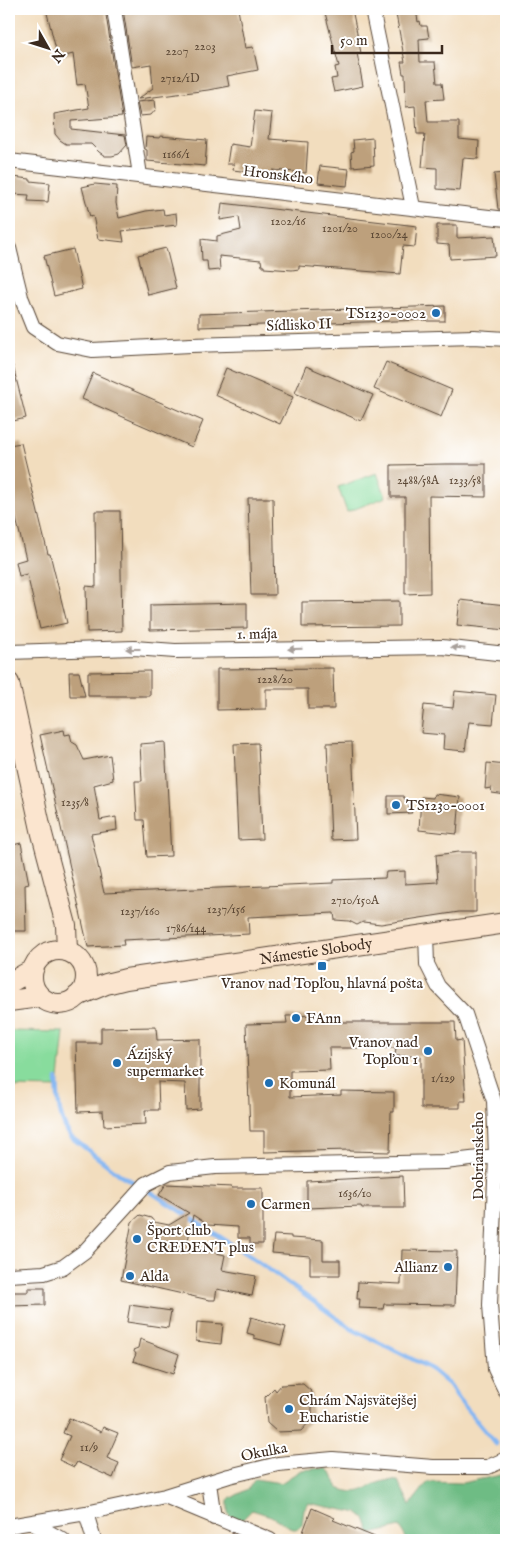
<svg xmlns="http://www.w3.org/2000/svg" width="515" height="1549" font-family="'IM FELL English',serif">
<rect width="100%" height="100%" fill="#fff"/>
<filter id="ink" filterUnits="userSpaceOnUse"><feTurbulence type="fractalNoise" baseFrequency=".02" numOctaves="2"/><feDisplacementMap in="SourceGraphic" scale="10" xChannelSelector="R" yChannelSelector="G"/><feConvolveMatrix kernelMatrix="1 2 1 2 8 2 1 2 1" color-interpolation-filters="sRGB"/></filter>
<filter id="wash" filterUnits="userSpaceOnUse"><feTurbulence type="fractalNoise" baseFrequency=".0096" numOctaves="4" result="noise"/><feDisplacementMap in="SourceGraphic" scale="20" xChannelSelector="R" yChannelSelector="G"/><feGaussianBlur stdDeviation="1.12" result="paint"/><feColorMatrix in="noise" values="0 0 0 0 0 0 0 0 0 0 0 0 0 0 0 0 0 1.4 0 .05"/><feComposite in="paint" operator="in"/></filter>
<g filter="url(#wash)">
<rect width="100%" height="100%" fill="#f2ddbe"/>
<!-- green -->
<path fill="#88dc9d" stroke="#62835e" d="M377 473 386 497 347 512 338 487Z
M9 1031 64 1032 58 1088 9 1087Z"/>
<!-- forest -->
<path fill="#6ebc84" stroke="#547351" d="M325 1468 331 1473 338 1488C364 1498 364 1485 385 1481 389 1480 394 1481 398 1481L410 1505 428 1482 462 1483 506 1474V1540H407L400 1527 371 1534 365 1518 359 1513 308 1503 304 1509 302 1525 297 1529H293L271 1516 252 1510 243 1519 232 1522 228 1512V1500L249 1488 255 1479 281 1483 301 1470Z"/>
<g fill="none" stroke-linecap="round" stroke-linejoin="round">
<!-- stream -->
<path stroke="#86b7f2" stroke-width="4.5" d="M57 1079C58 1099 58 1119 71 1137L119 1174 154 1194 254 1259 352 1329 430 1368 450 1385 460 1401 496 1444"/>
</g>
<g id="blocks">
<!-- building -->
<path fill="#bda07b" d="M46 9H105L122 117 71 121V129L125 135 127 145 119 154 112 156H105L99 152 91 144H66L60 140 55 134 54 114 89 108 85 84 77 85 73 54 58 58Z
M123 9H238L245 48 253 47 258 70 227 76 229 86 208 90 138 99 153 88 151 64 132 67Z
M324 9H352L361 53H357L363 86 334 92 331 79 337 78 335 67 339 66Z
M395 9H416L418 22 420 21 421 26H427L429 38 419 39 420 62H435L437 83H442L444 99 426 100 428 122H459V139L479 141 478 159 463 158 460 191 437 189V168L422 167 425 134H417L415 106 406 107 405 74H403L401 62H405Z
M155 100 156 109 151 115 140 116 137 102Z
M255 111 272 113 269 139 308 142 306 173 273 170V175L233 170 234 164H227L230 144 250 147Z
M160 136 207 140 205 166 147 161V150L145 149 146 137 160 138Z
M373 138 374 165 352 167 351 152 354 151 353 140Z
M320 166 349 169 347 186 318 183Z
M506 173V209H498L494 174Z
M13 177 30 179V181L50 183 48 202 28 201 29 195 12 194Z
M95 184 117 186 116 203 119 218 146 211 163 209 164 215 176 213 177 225 122 231 124 242 98 239 93 216 90 217 82 187Z
M222 203 417 226 415 247 403 246 400 274 299 266V269L292 270 264 268V266H262L261 260 219 256 220 270 208 271 207 261H202L201 239 217 241V236L241 230 239 217 220 220Z
M437 225H457V238L494 236 496 256 450 259 449 245 437 244Z
M166 248 176 288 148 295 138 255Z
M73 249 82 289 54 296 44 256Z
M445 306V321H427V320L199 327V314Z
M386 362 452 390 441 417 374 389Z
M9 366H13L26 418 9 422Z
M306 366 373 395 361 421 295 393Z
M226 368 293 397 280 424 215 395Z
M93 373 203 421 192 447 82 399Z
M21 443 48 554H50L67 623 40 629 27 574 19 576 16 562 26 559 9 490V445Z
M445 464H486V497L429 496 430 593 405 594V497H391V465Z
M248 498H273L275 595H251Z
M95 511H120L122 631 87 632 86 586 96 587Z
M460 600 506 605V630L457 625Z
M399 601V626L302 627V602Z
M247 603V628L150 630V605Z
M333 668 334 709H308V689H266V709L217 710V669Z
M150 671V696H88V672Z
M69 672H79L85 696H70Z
M455 691 496 695 493 724 469 722 465 751 443 749 444 735 421 733 424 705 453 708Z
M64 730 65 735 70 734 72 742 77 745 84 760 110 755 113 780 94 785 100 820 116 817 117 830 91 834 104 893 333 883V880L385 878 386 872 405 871V884L438 882 436 855 459 852H476V912H459L381 924 363 922 357 925 349 921 335 920 334 913 248 917 249 934 123 940 124 945 88 947 40 735Z
M165 742 171 856 147 857 144 820H137L135 781H142L140 744Z
M352 742 356 839 331 840 327 743Z
M258 743 262 839 238 840 234 744Z
M487 763 506 765V795L492 793 491 788 485 789Z
M434 794 460 797 457 834 419 830 421 797 433 798Z
M388 796H403L412 813 388 814Z
M21 843 29 884 25 885 26 931H9V846Z
M328 1015V1022H455L456 1041 462 1040 466 1101H460V1108H421V1056H395L396 1048H329L330 1070 290 1071V1097L341 1095V1091L394 1092V1112H391L390 1152 350 1151V1150L264 1152V1131H250L246 1024 287 1023 286 1016Z
M156 1027 157 1040 200 1039V1109L186 1110 185 1083 158 1082 159 1110H145L146 1124 104 1126 103 1111 78 1112 76 1043H101V1028Z
M403 1176 404 1208H362L361 1206 307 1208V1181Z
M166 1184 232 1187V1188H263V1244H250V1238H238V1227L208 1225 193 1215 187 1246 225 1255 222 1270 256 1276 252 1296 217 1289 215 1300H209L121 1280 132 1222 140 1215 151 1218 154 1222 169 1225 189 1213 159 1195Z
M274 1235 291 1236V1238L323 1240V1260H340V1275H310V1256L272 1253Z
M402 1250 457 1251 455 1305 384 1304 383 1309 359 1308 360 1299H357L358 1282 401 1284Z
M28 1288H45V1305L9 1306V1292H28Z
M130 1305 171 1311 168 1328 127 1322Z
M251 1317 286 1327 281 1345 254 1338V1335L247 1333Z
M197 1322 223 1324 221 1344 196 1341Z
M140 1339 179 1354 173 1374 133 1361 136 1354 133 1350 138 1348Z
M303 1384 312 1392V1413L307 1419 310 1421 301 1431 277 1432 267 1423 265 1397 274 1388 276 1391 281 1385Z
M69 1418 101 1432 103 1427 118 1433 107 1458 119 1463 113 1478 77 1462 74 1467 59 1460 70 1436 63 1433Z
M312 1508 335 1518 333 1520 382 1540H300Z"/>
</g>
</g>
<g filter="url(#ink)">
<use href="#blocks" fill-opacity="0" stroke="#564536" stroke-width="1"/>
<g fill="none" stroke-linecap="round" stroke-linejoin="round">
<!-- street casing -->
<g stroke="#564536" stroke-width="16">
<path id="street" d="M114 9 140 175
M372 9 413 207
M9 161 506 219
M9 248 21 297 33 327 57 343 92 350 191 345 474 337 506 339
M9 652 134 648 175 651 442 647 506 654
M426 934 427 964 438 986 465 1014 494 1101 496 1156 490 1305 495 1369 506 1392
M9 1275 44 1273 63 1267 85 1251 146 1184 170 1172 215 1167 445 1162 496 1156
M209 1483 214 1518
M165 1496 270 1540
M86 1513 94 1540
M32 1523 63 1540
M9 1526 86 1513 165 1496 229 1476 278 1464 333 1459 433 1467H488L506 1459"/>
</g>
<!-- secondary casing -->
<g stroke="#564536" stroke-width="22">
<g id="secondary">
<path d="M9 683 42 834 66 925 67 951"/>
<circle cx="59" cy="977" r="27"/>
<path d="M9 983 32 970"/>
<path id="s1" d="M77 996 106 984 126 979 506 923"/>
<path d="M9 1001 40 997"/>
</g>
</g>
<!-- street -->
<use href="#street" stroke="#fff" stroke-width="14"/>
<!-- secondary -->
<use href="#secondary" stroke="#fbe5cf" stroke-width="20"/>
</g>
<!-- one-way arrows -->
<defs><path id="oneway-solid" d="M-6-.8H1V-3.2L6.5 0L1 3.2V.8H-6Z" transform="scale(1.25)"/></defs>
<g fill="#a79f9a">
<use href="#oneway-solid" transform="translate(458 648) rotate(-174)"/>
<use href="#oneway-solid" transform="translate(133 649) rotate(-180)"/>
<use href="#oneway-solid" transform="translate(295 649) rotate(179)"/>
</g>
</g>
<!-- markers -->
<g fill="#1f6fb2" stroke="#fff" stroke-width="2">
<circle cx="436" cy="313" r="5"/>
<circle cx="396" cy="805" r="5"/>
<rect x="317" y="961" width="10" height="10" rx="2.5"/>
<circle cx="296" cy="1018" r="5"/>
<circle cx="428" cy="1051" r="5"/>
<circle cx="117" cy="1063" r="5"/>
<circle cx="269" cy="1083" r="5"/>
<circle cx="251" cy="1204" r="5"/>
<circle cx="137" cy="1239" r="5"/>
<circle cx="448" cy="1267" r="5"/>
<circle cx="130" cy="1276" r="5"/>
<circle cx="289" cy="1409" r="5"/>
</g>
<g text-anchor="middle" dominant-baseline="central" stroke-width="4" stroke-linejoin="round" paint-order="stroke">
<!-- number labels -->
<g font-size="12" fill="#5c4835">
<text x="205" y="46">2203</text>
<text x="177" y="51">2207</text>
<text x="180" y="78">2712/1D</text>
<text x="176" y="154">1166/1</text>
<text x="288" y="221">1202/16</text>
<text x="340" y="228">1201/20</text>
<text x="389" y="234">1200/24</text>
<text x="418" y="480">2488/58A</text>
<text x="465" y="480">1233/58</text>
<text x="275" y="679">1228/20</text>
<text x="75" y="802">1235/8</text>
<text x="355" y="900">2710/150A</text>
<text x="226" y="909">1237/156</text>
<text x="140" y="911">1237/160</text>
<text x="186" y="928">1786/144</text>
<text x="443" y="1078">1/129</text>
<text x="355" y="1193">1636/10</text>
<text x="89" y="1447">11/9</text>
</g>
<!-- street labels -->
<g font-size="15" fill="#3b2a1e" stroke="#fff">
<text transform="translate(278 175) rotate(7)">Hronského</text>
<text transform="translate(299 325) rotate(-2)">Sídlisko II</text>
<text transform="translate(257 634) rotate(-1)">1. mája</text>
<text stroke="none"><textPath href="#s1" startOffset="244">Námestie Slobody</textPath></text>
<text transform="translate(478 1156) rotate(-90)">Dobrianskeho</text>
<text transform="translate(264 1452) rotate(-11)">Okulka</text>
</g>
<!-- poi labels -->
<g font-size="15" fill="#3b2a1e" stroke="#fff" text-anchor="start">
<text x="426" y="313" text-anchor="end">TS1230-0002</text>
<text x="406" y="805">TS1230-0001</text>
<text x="322" y="983" text-anchor="middle">Vranov nad Topľou, hlavná pošta</text>
<text x="306" y="1018">FAnn</text>
<text x="418" y="1042" text-anchor="end">Vranov nad<tspan x="418" dy="17">Topľou 1</tspan></text>
<text x="127" y="1054">Ázijský<tspan x="127" dy="17">supermarket</tspan></text>
<text x="279" y="1083">Komunál</text>
<text x="261" y="1204">Carmen</text>
<text x="147" y="1230">Šport club<tspan x="147" dy="17">CREDENT plus</tspan></text>
<text x="438" y="1267" text-anchor="end">Allianz</text>
<text x="140" y="1276">Alda</text>
<text x="299" y="1400">Chrám Najsvätejšej<tspan x="299" dy="17">Eucharistie</tspan></text>
</g>
</g>
<!-- margin -->
<rect width="515" height="1549" fill="none" stroke="#fff" stroke-width="30"/>
<!-- north arrow -->
<g transform="translate(48 48) rotate(129)" stroke="#ffffff" stroke-width="4" paint-order="stroke">
<path d="M0-4L9 19L0 12L-9 19Z" fill="#3b2a1e"/>
<text y="-8" font-size="14" font-weight="bold" text-anchor="middle" fill="#3b2a1e">N</text>
</g>
<!-- scale -->
<path d="M332 45v8h110v-8" fill="none" stroke="#3b2a1e" stroke-width="2.5"/>
<text x="340" y="45" font-size="15" fill="#3b2a1e" stroke="#ffffff" stroke-width="4" paint-order="stroke">50 m</text>
</svg>
